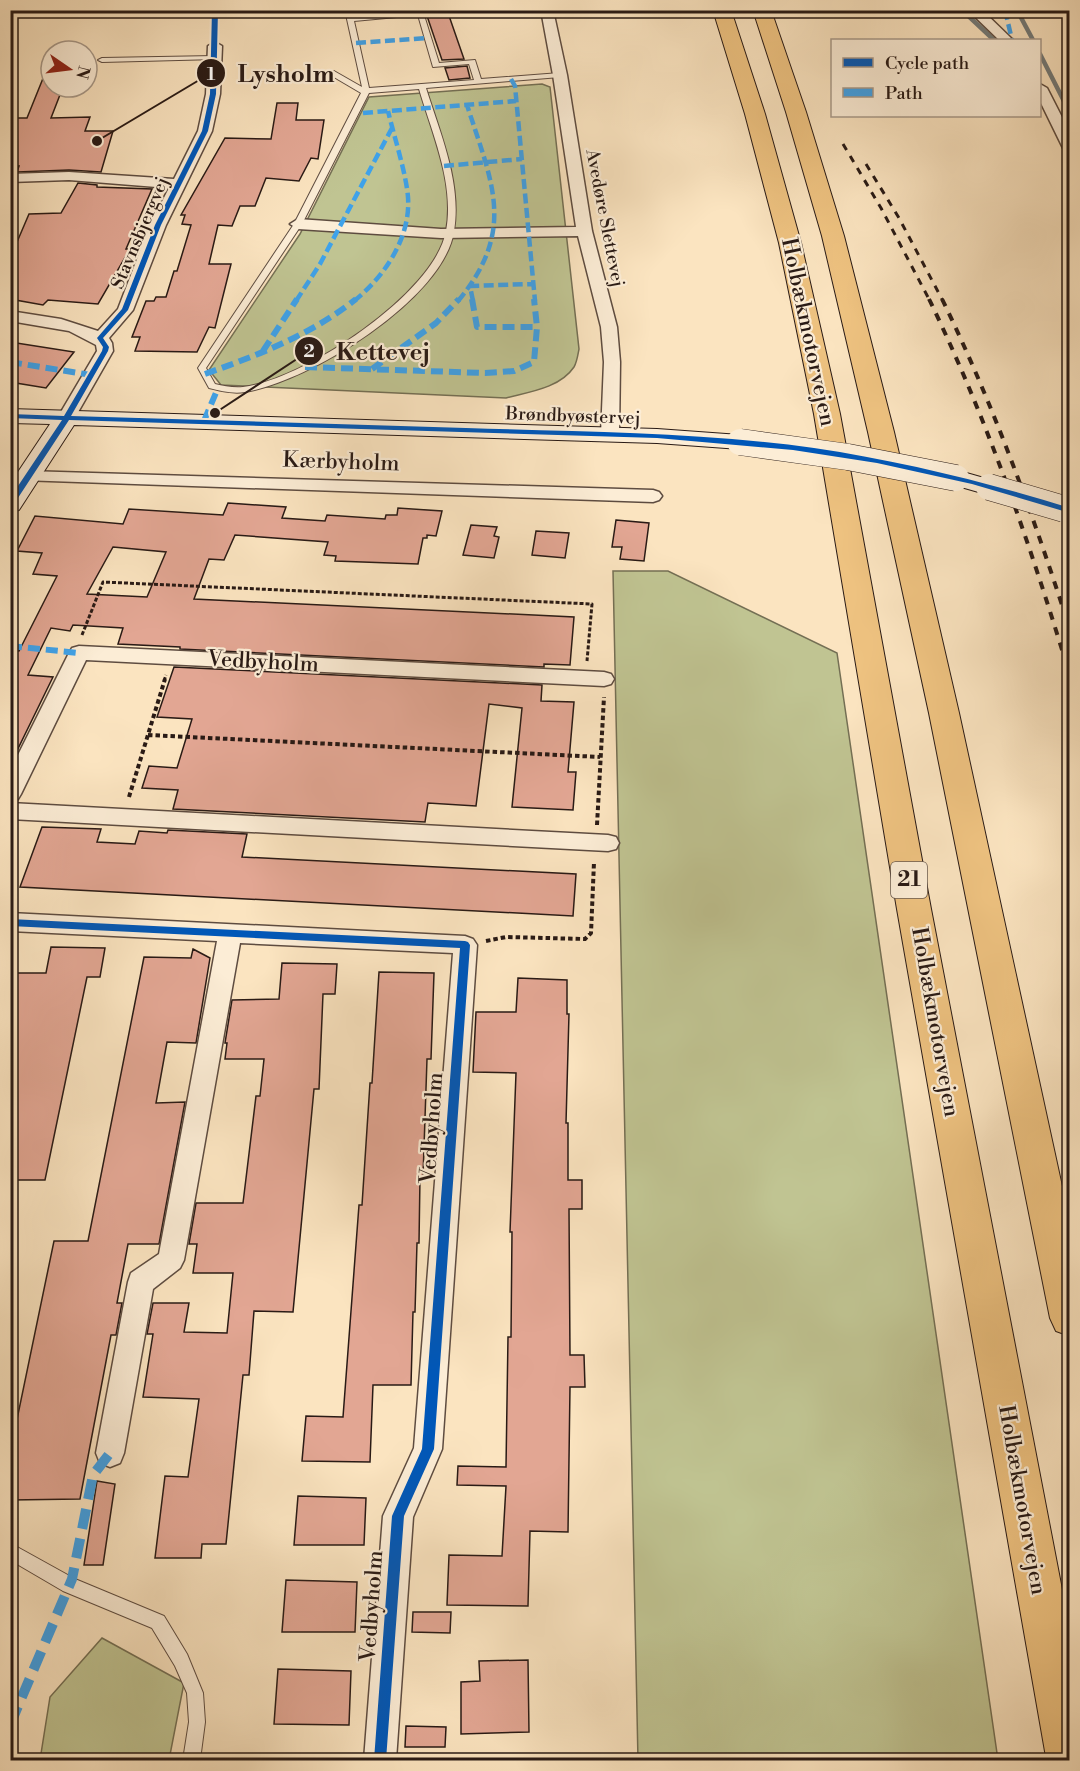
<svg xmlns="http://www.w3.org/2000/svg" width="1080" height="1771" font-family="'Libre Bodoni',serif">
<rect width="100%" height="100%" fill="#fbe4c0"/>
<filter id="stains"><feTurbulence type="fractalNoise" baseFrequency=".00333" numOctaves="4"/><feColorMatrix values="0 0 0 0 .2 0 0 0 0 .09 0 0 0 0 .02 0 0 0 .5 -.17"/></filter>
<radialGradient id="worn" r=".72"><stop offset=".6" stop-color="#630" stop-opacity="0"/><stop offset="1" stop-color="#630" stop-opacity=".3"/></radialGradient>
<!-- green -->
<path fill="#c0c492" stroke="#746f54" stroke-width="1.5" d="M542 84 550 87 579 349C578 354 577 362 574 367 560 388 529 392 506 398L221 385 209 370 300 234 369 97Z
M613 571H668L837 653 998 1760H638Z
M102 1638 184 1683 169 1760H40L50 1697Z"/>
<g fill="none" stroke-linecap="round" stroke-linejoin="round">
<!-- stream -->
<path stroke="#737b7a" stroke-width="4.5" d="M962 10 994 40
M1017 10 1033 40
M1040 54 1070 113"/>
</g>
<!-- building -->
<path fill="#e2a693" stroke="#291a15" stroke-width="1.5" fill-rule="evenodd" d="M425 10H447L464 59 442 60Z
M48 66H51V87H63L51 118 90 117 85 131H113L101 172 69 170 17 172 19 166H10V118H27Z
M467 66 470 78 449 80 445 68Z
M277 103H298L296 120H324L318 159 311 158 299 181 266 178 255 206H240L232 226 218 225 209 264H231L215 328 209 327 197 352 135 351 140 337H132L146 301H154L156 297H166L174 271H177L191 225 182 224 185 215H181L225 138 271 139Z
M78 183 97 185V187L152 189 126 249H130L98 304 48 300 43 305 10 299V242H17L29 214 61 213Z
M10 342 74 352 46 388 10 382Z
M228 503 286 507 282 518 325 521 327 515 385 519 386 515H397L398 508 442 511 436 536 427 535V538H423L418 564 335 561 336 556 324 555 328 542 235 535 224 560 209 559 194 599 574 617 570 665 544 664V667L180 649V647L118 644 123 628 73 625 70 631 51 628 28 675 53 677 10 765V650L19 651 57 576 33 574 42 553 17 551 35 516 123 524 129 509 223 515ZM113 547 166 552 147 597 87 594Z
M616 520 649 523 644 561 620 559 622 547H612Z
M471 525 497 527 494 536 499 537 494 558 463 555Z
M536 531 569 533 565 558 532 555Z
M174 667 542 685 541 701 574 702 568 772H576L573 810 512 807 522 708 489 704 476 806 428 803 425 822 173 809 178 790 142 788 149 766 177 768 192 719 157 717Z
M42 827 101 829 97 842 135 844 139 831 167 833 168 830 247 834 242 857 576 874 573 916 20 887Z
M51 947 105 948 100 977H87L45 1180H10V973H46Z
M193 949 210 958 196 1043 167 1042 156 1103 185 1102 159 1244H128L117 1303H122L116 1335H111L80 1499 10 1500V1453L54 1241H88L144 957 191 958Z
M282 963 337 964 335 994H323L319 1089H314L293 1312 254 1311 249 1375H243L226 1544H202L201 1558H155L165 1476 188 1477 199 1399 143 1397 153 1334H147L153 1303H189L184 1332 227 1333 233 1273H193L197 1244H189L196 1203H243L256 1096H260L264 1059H225L227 1043H225L232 1000 279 999Z
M379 972 434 973 431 1059H427L423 1177H420L419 1243H417L415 1312H413L411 1385H373L370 1462 302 1461 306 1416 343 1417 359 1205H362L370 1083H372Z
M518 978 567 980V1014H569L566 1123H568V1180H582V1209H569L570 1355H584L585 1387H570L568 1532 530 1531 528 1606 447 1605 449 1555 502 1556 506 1486 457 1485 458 1466 506 1467 508 1337H511L512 1232H510L516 1073 473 1072 476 1012H516Z
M97 1481 115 1484 103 1565H84Z
M298 1496 366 1498 364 1545H294Z
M286 1580 357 1582 355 1632H282Z
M413 1612H451L450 1633 412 1632Z
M528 1660 529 1732 461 1734V1682L480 1681 479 1661Z
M278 1669 351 1671 349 1725 274 1724Z
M406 1726 446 1727 445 1747H405Z"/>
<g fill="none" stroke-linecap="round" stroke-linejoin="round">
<!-- lane casing -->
<g stroke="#5e4c40" stroke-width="2">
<path id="lane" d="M345 10H352L353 17 423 12 439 63 475 60 481 79 560 73 564 75 560 77 426 88C440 133 462 183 454 231 444 299 309 382 245 392 233 394 221 391 209 388L198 368 294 224 361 93 327 73 334 71 362 87ZM418 15 433 67 469 64 474 80 369 88 354 21ZM419 89C432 133 455 184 446 231 435 294 303 380 243 387 233 388 224 386 215 384L206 368 302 224 369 93Z
M215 56 219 58 217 59 102 62 98 60 102 58Z
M10 1543 75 1579 164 1616 187 1654 203 1693 205 1722 200 1760H183L189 1722 187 1693 175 1666 152 1628 63 1591 10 1560Z"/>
</g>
<!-- street casing -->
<g stroke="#5e4c40" stroke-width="3">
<path id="street" d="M541 10H553L567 75 592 231 617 327 620 362 619 434 616 438H604L601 434 604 362 601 327 578 236 441 238 298 229 290 224 298 219 441 229 576 227 553 75Z
M968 10H982L1013 40H999Z
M215 42 222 46 220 94 212 131 166 225 133 310 109 338 112 343 113 351 73 421H61L58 417 97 351 96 345 69 331 10 321V311L61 319 98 331 118 309 150 225 169 188 69 180 10 182V174L69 172 174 179 198 131 206 94 208 46Z
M1040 84 1047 88 1070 133V152L1063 148 1040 101Z
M27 471 653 490 659 492 662 496 659 500 653 502 21 480 18 476 21 472Z
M79 646 604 672 611 674 614 679 611 684 604 686 86 660 21 794 18 799 10 802V771L69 653 72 648Z
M10 803 608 835 616 837 619 843 616 849 608 851 10 819Z
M10 913 465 936 473 939 477 945 442 1449 413 1517 396 1760H364L383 1516 414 1448 453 953 240 943 184 1260 180 1268 153 1289 124 1453 120 1463 110 1467 100 1463 96 1453 128 1282 131 1273 159 1254 217 941 10 931Z"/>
</g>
<!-- secondary casing -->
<g stroke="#291a15" stroke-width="2">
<path id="secondary" d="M10 409 657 429 740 435 749 437 752 442 749 447 740 449 657 443 74 425 19 510 10 512V484L50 424 10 423Z
M956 470 998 482 1002 487 998 492 989 495 947 483 943 478 947 473Z"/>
</g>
<!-- highway casing -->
<g stroke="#291a15" stroke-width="2">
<path id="highway" d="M713 10H731L765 114 801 243 840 414 931 909 1070 1631V1760H1048L1046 1757 897 909 814 414 779 243 745 114Z
M753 10H771L806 112 844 236 894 432 959 713 1070 1223V1336L1056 1331 1050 1318 929 713 868 432 822 236 786 112Z"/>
</g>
<!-- path-far1 -->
<path stroke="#291a15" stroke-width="3" stroke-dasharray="4 2" stroke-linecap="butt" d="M82 635 103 582 592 604 587 661
M164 681 166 675"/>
<!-- path -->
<path stroke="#291a15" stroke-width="4" stroke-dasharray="4.5 3" stroke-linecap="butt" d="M148 735 600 757
M129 797 165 679
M597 825 604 697
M486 941 506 937 585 939 591 933 594 862"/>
<!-- lane -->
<use href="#lane" fill="#fcedd6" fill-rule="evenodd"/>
<!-- street -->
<use href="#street" fill="#fcedd6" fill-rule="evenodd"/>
<!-- secondary -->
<use href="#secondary" fill="#fcedd6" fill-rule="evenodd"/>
<!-- highway -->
<use href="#highway" fill="#eec280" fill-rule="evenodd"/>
<!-- rail-far1 -->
<path stroke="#291a15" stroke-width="3" stroke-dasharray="7 7" stroke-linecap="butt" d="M843 144 881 208 930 301
M866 164 899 218 943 301"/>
<!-- rail -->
<path stroke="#291a15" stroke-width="4" stroke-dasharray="8 8" stroke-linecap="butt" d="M929 299C988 421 1031 547 1070 676
M942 299C994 406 1034 517 1070 630"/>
<!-- secondary-bridge casing -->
<g stroke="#291a15" stroke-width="27" stroke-linecap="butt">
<path id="secondary-bridge" d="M740 442 848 457 956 478
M989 487 1064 509"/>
</g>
<!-- secondary-bridge -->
<use href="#secondary-bridge" stroke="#fcedd6" stroke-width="26"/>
<!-- quiet-far2 -->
<path stroke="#3ea2ea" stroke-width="4.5" stroke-dasharray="10 4.5" stroke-linecap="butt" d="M1005 10 1012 40
M356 43 428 38
M511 79 515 86 535 301
M363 113 516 101
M444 166 522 159
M296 301 320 264 392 128
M354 301C384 277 411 238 408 197 406 173 394 136 388 111
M458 301C517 230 492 183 467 105
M473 301 470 286 532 284"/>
<!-- quiet-far1 -->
<path stroke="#3ea2ea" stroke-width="6" stroke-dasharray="12 6" stroke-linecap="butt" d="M472 299 477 327H537
M263 351 297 299
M10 362 91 375
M305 367 485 373 514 371 534 362 537 327 534 299
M372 369 436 323 459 299
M205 374C258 355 311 335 356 299
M204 421 218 388
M10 646 79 653"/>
<!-- quiet -->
<path stroke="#3ea2ea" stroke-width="10" stroke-dasharray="20 10" stroke-linecap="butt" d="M10 1725 72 1579 93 1475 110 1453"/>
<!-- cycleway casing -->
<g stroke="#fcedd6" stroke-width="4">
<path id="cycleway" d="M212 10H218L216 94 208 131 161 225 128 310 103 338 109 347 108 351 71 416C203 420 334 424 466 428 582 432 699 432 814 448 901 461 986 482 1070 508V513L972 484 877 463 793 450 657 438 69 420 14 504 10 506V498L62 420 10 418V414L64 416 102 351 103 347 97 338 122 309 155 225 202 131 210 94Z
M10 919 465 941 468 942 470 945 434 1449 404 1516 386 1760H374L392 1516 422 1449 460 948 10 926Z"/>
</g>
<!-- cycleway -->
<use href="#cycleway" fill="#0057b8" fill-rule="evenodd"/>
</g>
<g text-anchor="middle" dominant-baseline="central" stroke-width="4.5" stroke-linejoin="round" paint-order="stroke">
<!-- far-street labels -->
<g font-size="18" fill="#291a15" stroke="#fcedd6">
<text transform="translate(605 218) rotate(79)">Avedøre Slettevej</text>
<text transform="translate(140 233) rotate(-67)">Stavnsbjergvej</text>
<text transform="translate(573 416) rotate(2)">Brøndbyøstervej</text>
</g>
<!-- shield labels -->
<rect fill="#fcedd6" stroke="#68594f" stroke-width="1.5" x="891" y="862" width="36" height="36" rx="4.5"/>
<g font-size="21" font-weight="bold" fill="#291a15">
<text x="909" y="880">21</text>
</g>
<!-- street labels -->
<g font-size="22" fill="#291a15" stroke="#fcedd6">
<text transform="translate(808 332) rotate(78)">Holbækmotorvejen</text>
<text transform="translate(341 462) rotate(2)">Kærbyholm</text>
<text transform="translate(263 662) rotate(3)">Vedbyholm</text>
<text transform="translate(935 1022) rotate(80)">Holbækmotorvejen</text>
<text transform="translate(432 1128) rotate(-86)">Vedbyholm</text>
<text transform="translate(1022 1500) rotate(80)">Holbækmotorvejen</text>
<text transform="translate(372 1606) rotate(-86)">Vedbyholm</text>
</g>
</g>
<!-- callouts -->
<path fill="none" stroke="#291a15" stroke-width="2" d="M97 141L211 73M215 413L309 351"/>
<g fill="#291a15" stroke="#fcedd6" stroke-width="2">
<circle cx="97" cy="141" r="6"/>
<circle cx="215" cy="413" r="6"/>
<circle cx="211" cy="73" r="15"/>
<circle cx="309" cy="351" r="15"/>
</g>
<g font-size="18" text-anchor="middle" font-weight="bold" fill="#fff">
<text x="211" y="80">1</text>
<text x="309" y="357">2</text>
</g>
<g font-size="24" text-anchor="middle" font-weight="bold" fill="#291a15" stroke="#fcedd6" stroke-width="4.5" stroke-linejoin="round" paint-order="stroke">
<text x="286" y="82">Lysholm</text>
<text x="383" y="360">Kettevej</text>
</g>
<!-- margin -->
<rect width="1080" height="1771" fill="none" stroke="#fbe4c0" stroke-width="36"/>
<rect x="12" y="12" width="1056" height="1747" fill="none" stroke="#291a15" stroke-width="3"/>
<rect x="18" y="18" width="1044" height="1735" fill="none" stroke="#291a15" stroke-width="1.5"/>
<!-- legend -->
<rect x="831" y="39" width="210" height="78" fill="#fcedd6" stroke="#a89989" stroke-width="1.5"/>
<rect x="843" y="58" width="30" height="9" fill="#0057b8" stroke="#a89989" stroke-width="1.5"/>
<text x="885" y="69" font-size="18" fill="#291a15">Cycle path</text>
<rect x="843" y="88" width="30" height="9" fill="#3ea2ea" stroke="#a89989" stroke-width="1.5"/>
<text x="885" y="99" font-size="18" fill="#291a15">Path</text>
<!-- north arrow -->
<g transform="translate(69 69) rotate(104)"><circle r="28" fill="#fcedd6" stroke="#a89989" stroke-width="1.5"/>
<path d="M0-4.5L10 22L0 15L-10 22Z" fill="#8f2418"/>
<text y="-9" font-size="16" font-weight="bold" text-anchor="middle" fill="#291a15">N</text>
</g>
<rect width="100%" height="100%" filter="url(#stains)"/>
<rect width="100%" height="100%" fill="url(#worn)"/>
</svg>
